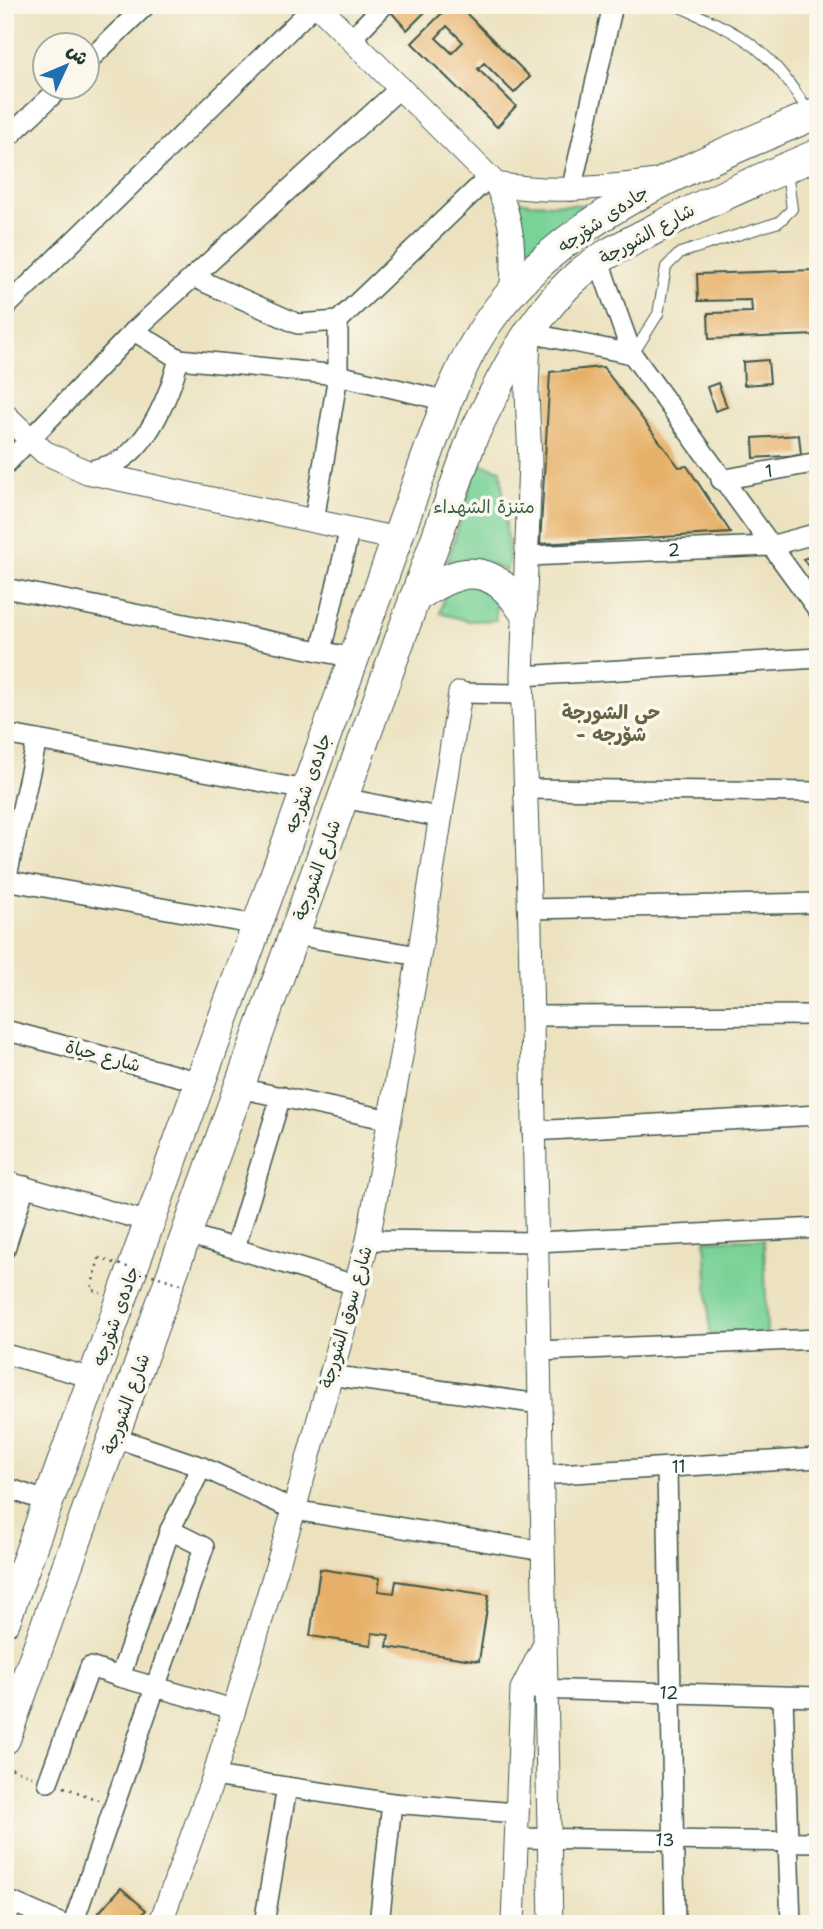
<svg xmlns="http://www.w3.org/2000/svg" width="823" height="1929" font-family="'Shantell Sans','Playpen Sans Arabic',sans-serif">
<rect width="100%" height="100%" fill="#fbf7ec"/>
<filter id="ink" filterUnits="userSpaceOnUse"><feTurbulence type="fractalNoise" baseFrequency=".0143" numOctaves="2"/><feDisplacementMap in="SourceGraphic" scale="14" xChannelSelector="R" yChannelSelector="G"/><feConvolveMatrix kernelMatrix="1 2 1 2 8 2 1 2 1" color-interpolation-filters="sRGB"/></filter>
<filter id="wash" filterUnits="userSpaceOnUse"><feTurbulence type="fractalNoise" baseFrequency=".00686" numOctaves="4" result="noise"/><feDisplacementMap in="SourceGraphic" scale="28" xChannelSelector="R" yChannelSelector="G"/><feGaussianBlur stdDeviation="1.57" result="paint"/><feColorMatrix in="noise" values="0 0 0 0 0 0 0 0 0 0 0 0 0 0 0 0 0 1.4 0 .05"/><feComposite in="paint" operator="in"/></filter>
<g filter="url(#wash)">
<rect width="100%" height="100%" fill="#ece2c0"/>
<!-- green -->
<path fill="#79d298" stroke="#4c8866" stroke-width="2" d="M511 199 529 203 584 205 519 256C523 233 522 220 511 199Z
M478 463 501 470 509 560 506 571 477 559 447 563Z
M463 581 495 596 496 620 468 621 440 613 446 589Z
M764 1239 767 1334 710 1335 705 1240Z"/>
<g id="blocks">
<!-- building -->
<path fill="#e6b068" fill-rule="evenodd" d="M400 5H432L407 30 392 13Z
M450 5H458L530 77 514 93 484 63 478 69 516 106 497 127 412 43ZM447 26 463 42 452 53 436 38Z
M815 270 817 335 709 339 708 313 752 312 751 300 698 301 697 274Z
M768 360 770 383 744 385 743 362Z
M603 367 679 467 687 466 731 533 540 544 550 372Z
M718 383 727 407 715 411 707 387Z
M799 435 801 455 754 458 753 438Z
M818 554V580L803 559Z
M320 1569 380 1578 378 1591 394 1593 396 1581 489 1595 479 1661 387 1647 389 1635 372 1633 371 1645 310 1636Z
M121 1888 146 1910 134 1924H99L93 1919Z"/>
</g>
</g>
<g filter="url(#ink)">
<use href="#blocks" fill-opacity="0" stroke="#3e5649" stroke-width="2"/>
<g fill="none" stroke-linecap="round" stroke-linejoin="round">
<!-- service casing -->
<g stroke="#3e5649" stroke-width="12">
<path id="service" d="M675 5C747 36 768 47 810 114
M633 354 658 314 666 267 680 253 779 222 792 209 787 172"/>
</g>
<!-- minor casing -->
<g stroke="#3e5649" stroke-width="22">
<g id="minor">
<path d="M351 39 384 5"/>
<path d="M88 61 146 5"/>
<path d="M5 140 60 88"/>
<path d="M571 191 613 5"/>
<path d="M598 259 632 354 818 610"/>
<path d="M193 277 298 324 338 321"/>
<path d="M5 308 315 5"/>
<path d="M134 331 179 359 338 375 447 401"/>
<path d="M529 333 632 354"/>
<path d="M5 465 134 331 400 88"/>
<path d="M87 472C97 468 110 466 119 461 151 442 170 393 179 359"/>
<path id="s1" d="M721 480 818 462"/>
<path d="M314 521 338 375V321L489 177"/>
<path id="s2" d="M527 556 770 546 818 533"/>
<path d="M5 588 354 658"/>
<path d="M321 651 350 528"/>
<path d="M522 676 818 658"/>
<path d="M460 693 522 694"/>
<path d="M5 734 306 790"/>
<path d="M524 789 818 792"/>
<path d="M343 798 438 817"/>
<path d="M5 880 257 925"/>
<path d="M5 885 37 740"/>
<path d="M529 909 818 903"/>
<path d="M294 935 419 956"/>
<path d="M530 1016 818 1015"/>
<path d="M5 1030 200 1082"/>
<path d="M239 1088 390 1120"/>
<path d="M532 1131 818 1115"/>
<path d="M5 1181 149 1222"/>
<path d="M187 1234 355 1285"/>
<path d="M368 1240 536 1242 818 1228"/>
<path d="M235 1248 281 1096"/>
<path d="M5 1249 25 1186"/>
<path d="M539 1351 818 1339"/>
<path d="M5 1354 93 1378"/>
<path d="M329 1375 540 1404"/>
<path d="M114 1437 202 1467 294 1510 543 1551"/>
<path d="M667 1468 675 1924"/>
<path id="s3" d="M541 1475 818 1458"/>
<path d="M5 1487 48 1502"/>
<path d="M120 1677 233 1709"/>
<path id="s4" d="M533 1689 818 1697"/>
<path d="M783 1698 791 1924"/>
<path d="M214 1776 392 1803 516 1813"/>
<path d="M48 1782 90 1667 120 1677 170 1530 202 1467"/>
<path id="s5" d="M515 1838 818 1842"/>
<path d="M5 1899 62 1924"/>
<path d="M5 1923 13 1903"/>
<path d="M73 1924 204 1547 170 1530"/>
<path d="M264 1924 287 1787"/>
<path d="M379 1924 392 1803"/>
</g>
</g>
<!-- tertiary casing -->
<g stroke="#3e5649" stroke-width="25">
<path id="tertiary" d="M317 5 496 184C514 221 515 255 511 295
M496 184C553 194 599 188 656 181
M529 333 527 393 530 461 522 676 530 928 551 1924
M5 415 44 452 87 472 397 539
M160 1924 214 1776 294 1510 368 1240 419 956 460 693
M513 1924 522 1689 544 1646"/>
</g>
<!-- primary casing -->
<g stroke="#3e5649" stroke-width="32">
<path id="primary" d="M414 599C457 568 490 559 522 609
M5 1621 447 401C456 382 464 362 475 343 547 218 693 167 818 113
M5 1739 473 436C500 380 530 318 577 276 598 257 624 245 649 232 704 203 760 179 818 154"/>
</g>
<!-- path -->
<path stroke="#3e5649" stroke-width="2.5" stroke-dasharray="2 5" stroke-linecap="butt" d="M99 1258 91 1289 101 1293
M5 1766 32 1776
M64 1787 98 1800"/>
<!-- service -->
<use href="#service" stroke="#fff" stroke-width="10"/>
<!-- minor -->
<use href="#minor" stroke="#fff" stroke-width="19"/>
<!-- tertiary -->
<use href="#tertiary" stroke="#fff" stroke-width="23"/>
<!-- primary -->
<use href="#primary" stroke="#fff" stroke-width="30"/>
<!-- path-bridge -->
<path stroke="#3e5649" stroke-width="2.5" stroke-dasharray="2 5" stroke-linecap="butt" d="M99 1258 184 1285"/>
</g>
</g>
<g text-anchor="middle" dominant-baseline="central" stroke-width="7" stroke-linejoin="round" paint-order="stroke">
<!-- street labels -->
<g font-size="18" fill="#1f3d34" stroke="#fbf7ec">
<text transform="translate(603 219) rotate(-34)">جادەی شۆرجە</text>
<text transform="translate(647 234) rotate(-29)">شارع الشورجة</text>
<text stroke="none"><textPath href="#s1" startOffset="49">1</textPath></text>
<text stroke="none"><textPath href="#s2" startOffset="147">2</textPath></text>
<text transform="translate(308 783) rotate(-70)">جادەی شۆرجە</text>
<text transform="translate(317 870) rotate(-70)">شارع الشورجة</text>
<text transform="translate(103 1056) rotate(15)">شارع حياة</text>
<text transform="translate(116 1316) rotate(-70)">جادەی شۆرجە</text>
<text transform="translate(346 1317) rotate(-74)">شارع سوق الشورجة</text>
<text transform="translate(126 1404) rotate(-70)">شارع الشورجة</text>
<text stroke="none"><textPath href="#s3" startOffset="138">11</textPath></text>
<text stroke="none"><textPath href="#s4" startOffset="136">12</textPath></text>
<text stroke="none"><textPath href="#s5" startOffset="150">13</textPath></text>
</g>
<!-- park labels -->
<g font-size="18" fill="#36624d" stroke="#fbf7ec">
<text x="484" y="507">متنزة الشهداء</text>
</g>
<!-- neighbourhood labels -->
<g font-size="19" font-weight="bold" fill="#656546" stroke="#fbf7ec">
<text x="611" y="712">حي الشورجة<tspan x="611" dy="22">- شۆرجە</tspan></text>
</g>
</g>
<!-- margin -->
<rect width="823" height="1929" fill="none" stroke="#fbf7ec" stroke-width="28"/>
<!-- north arrow -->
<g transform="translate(66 66) rotate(46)"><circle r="33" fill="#fbf7ec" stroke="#a3ada2" stroke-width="2"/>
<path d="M0-5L12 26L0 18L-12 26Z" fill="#1f6fb2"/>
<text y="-10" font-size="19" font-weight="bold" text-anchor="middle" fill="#1f3d34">ش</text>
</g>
</svg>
